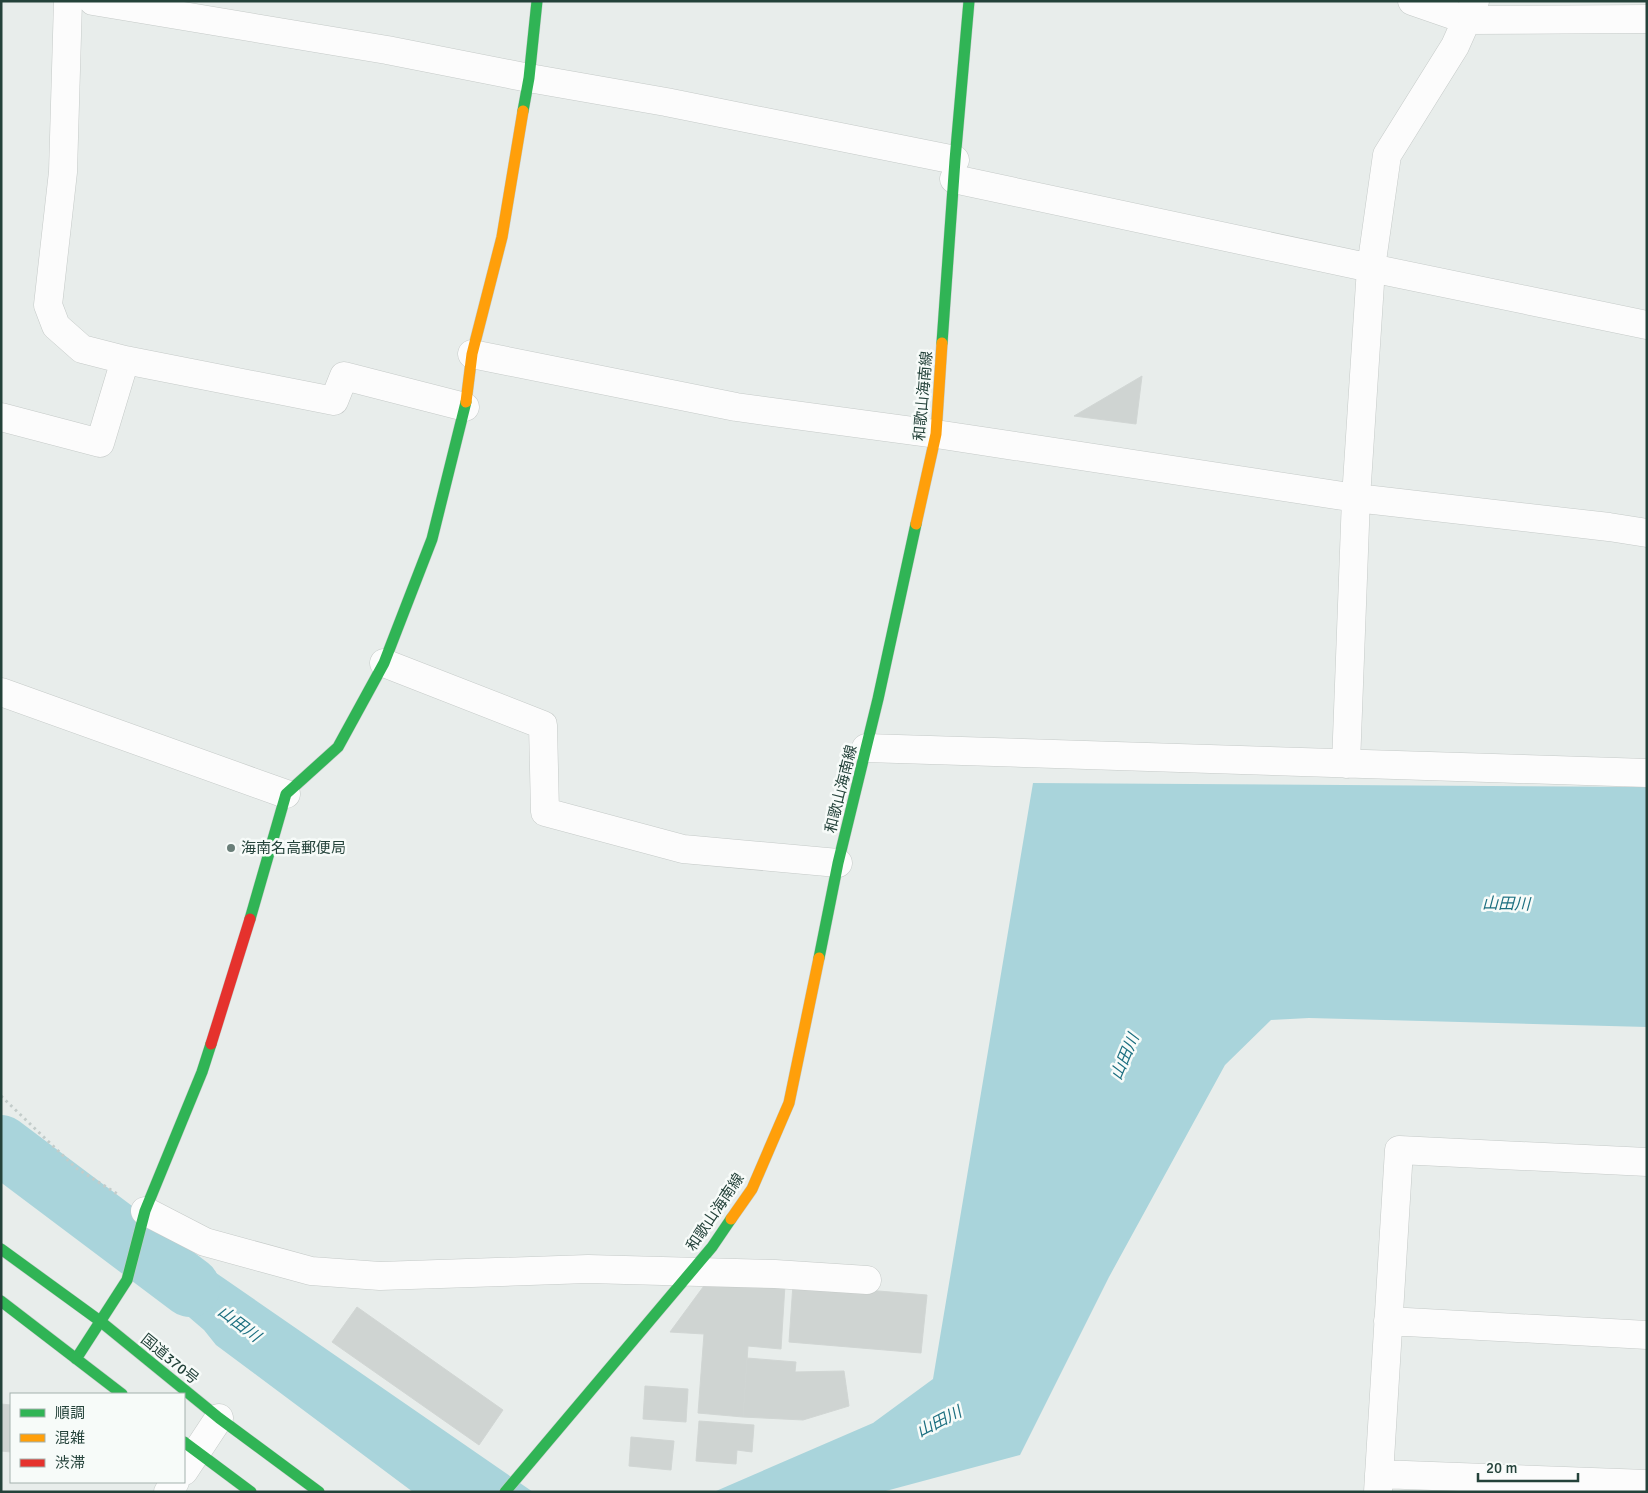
<svg xmlns="http://www.w3.org/2000/svg" width="1648" height="1493" font-family="Signika,'Noto Sans JP',sans-serif">
<rect width="100%" height="100%" fill="#e8edeb"/>
<!-- water -->
<path fill="#a9d4db" d="M1033 783 1647 787V1027L1309 1018 1271 1020 1225 1065 1109 1277 1020 1455 882 1492H703L716 1491 873 1423 933 1379Z
M151 1228 533 1492H413L216 1345 204 1330 140 1275Z"/>
<g fill="none" stroke-linecap="round" stroke-linejoin="round">
<!-- river -->
<path stroke="#a9d4db" stroke-width="60" d="M1 1145 190 1287"/>
</g>
<!-- building -->
<path fill="#cfd4d2" stroke="#d1d6d4" d="M1142 376 1136 424 1074 416Z
M709 1279 785 1285 781 1349 748 1346 743 1417 698 1413 704 1334 670 1332Z
M793 1284 927 1295 921 1353 789 1342Z
M357 1307 503 1410 479 1445 332 1342Z
M747 1358 796 1362 795 1372 844 1371 849 1406 803 1420 743 1417Z
M645 1386 688 1389 686 1422 643 1419Z
M1 1404 11 1405V1452L1 1451Z
M699 1421 754 1425 752 1452 737 1450 736 1464 696 1461Z
M631 1437 674 1441 671 1470 629 1466Z"/>
<g fill="none" stroke-linecap="round" stroke-linejoin="round">
<!-- street casing -->
<g stroke="#c5cac8" stroke-width="29">
<path id="street" d="M68 1 63 172 48 305 56 326 82 349 125 360
M93 1 387 50 529 78 666 102 955 160
M1412 1 1467 20 1647 19
M954 179 1371 268 1387 155 1455 46 1475 1
M472 354 736 407 936 434 1356 498 1609 527 1647 533
M1 417 100 443 125 360 334 401 344 376 465 407
M384 663 543 725 545 812 683 849 838 863
M1 692 286 794
M866 748 1647 773
M1346 764 1356 498 1371 268 1647 325
M145 1211 205 1242 311 1271 380 1276 588 1269 775 1274 867 1280
M1388 1321 1647 1335
M184 1471 219 1418
M1379 1474 1647 1484
M168 1492 175 1482
M1378 1492 1399 1150 1647 1162"/>
</g>
<!-- fast casing -->
<g stroke="#c3cbc8" stroke-width="12">
<path id="fast" d="M523 111 529 78 537 1
M942 343 955 160 969 1
M250 919 286 794 338 747 384 663 432 539 466 402
M819 958 838 863 878 699 916 524
M1 1249 100 1321 219 1418 319 1492
M1 1301 122 1394
M76 1359 127 1280 145 1211 202 1072 211 1044
M184 1442 251 1492
M505 1492 712 1247 731 1219"/>
</g>
<!-- slow casing -->
<g stroke="#c3cbc8" stroke-width="12">
<path id="slow" d="M466 402 472 354 502 237 523 111
M916 524 936 434 942 343
M731 1219 752 1189 789 1103 819 958"/>
</g>
<!-- jam casing -->
<g stroke="#c3cbc8" stroke-width="12">
<path id="jam" d="M211 1044 250 919"/>
</g>
<!-- path -->
<path stroke="#c3ccca" stroke-width="3" stroke-dasharray="2.5 4" stroke-linecap="butt" d="M1 1096 76 1168 119 1195"/>
<!-- street -->
<use href="#street" stroke="#fcfcfc" stroke-width="28"/>
<!-- fast -->
<use href="#fast" stroke="#30b455" stroke-width="11"/>
<!-- slow -->
<use href="#slow" stroke="#ff9f0a" stroke-width="11"/>
<!-- jam -->
<use href="#jam" stroke="#e5322d" stroke-width="11"/>
</g>
<!-- markers -->
<circle fill="#697e78" stroke="#f7fbf9" stroke-width="2" cx="231" cy="848" r="5"/>
<g text-anchor="middle" dominant-baseline="central" stroke-width="5" stroke-linejoin="round" paint-order="stroke">
<!-- street labels -->
<g font-size="15" fill="#24423a" stroke="#f7fbf9">
<text transform="translate(923 396) rotate(-85)">和歌山海南線</text>
<text transform="translate(841 789) rotate(-76)">和歌山海南線</text>
<text transform="translate(715 1212) rotate(-56)">和歌山海南線</text>
<text transform="translate(170 1359) rotate(39)">国道370号</text>
</g>
<!-- poi labels -->
<g font-size="15" fill="#24423a" stroke="#f7fbf9" text-anchor="start">
<text x="241" y="848">海南名高郵便局</text>
</g>
<!-- water labels -->
<g font-size="16" font-style="italic" fill="#1c6f80" stroke="#f7fbf9">
<text transform="translate(1506 904) rotate(1)">山田川</text>
<text transform="translate(1125 1057) rotate(-67)">山田川</text>
<text transform="translate(239 1324) rotate(37)">山田川</text>
<text transform="translate(939 1422) rotate(-27)">山田川</text>
</g>
</g>
<!-- border -->
<rect width="1648" height="1493" fill="none" stroke="#24423a" stroke-width="5"/>
<!-- legend -->
<rect x="10" y="1393" width="175" height="90" fill="#f7fbf9" stroke="#a3b1ad"/>
<rect x="20" y="1409" width="25" height="8" fill="#30b455" stroke="#a3b1ad"/>
<text x="55" y="1418" font-size="15" fill="#24423a">順調</text>
<rect x="20" y="1434" width="25" height="8" fill="#ff9f0a" stroke="#a3b1ad"/>
<text x="55" y="1443" font-size="15" fill="#24423a">混雑</text>
<rect x="20" y="1459" width="25" height="8" fill="#e5322d" stroke="#a3b1ad"/>
<text x="55" y="1468" font-size="15" fill="#24423a">渋滞</text>
<!-- scale -->
<path d="M1478 1473v8h100v-8" fill="none" stroke="#24423a" stroke-width="2.5"/>
<text x="1486" y="1473" font-size="15" fill="#24423a" stroke="#f7fbf9" stroke-width="4" paint-order="stroke">20 m</text>
</svg>
